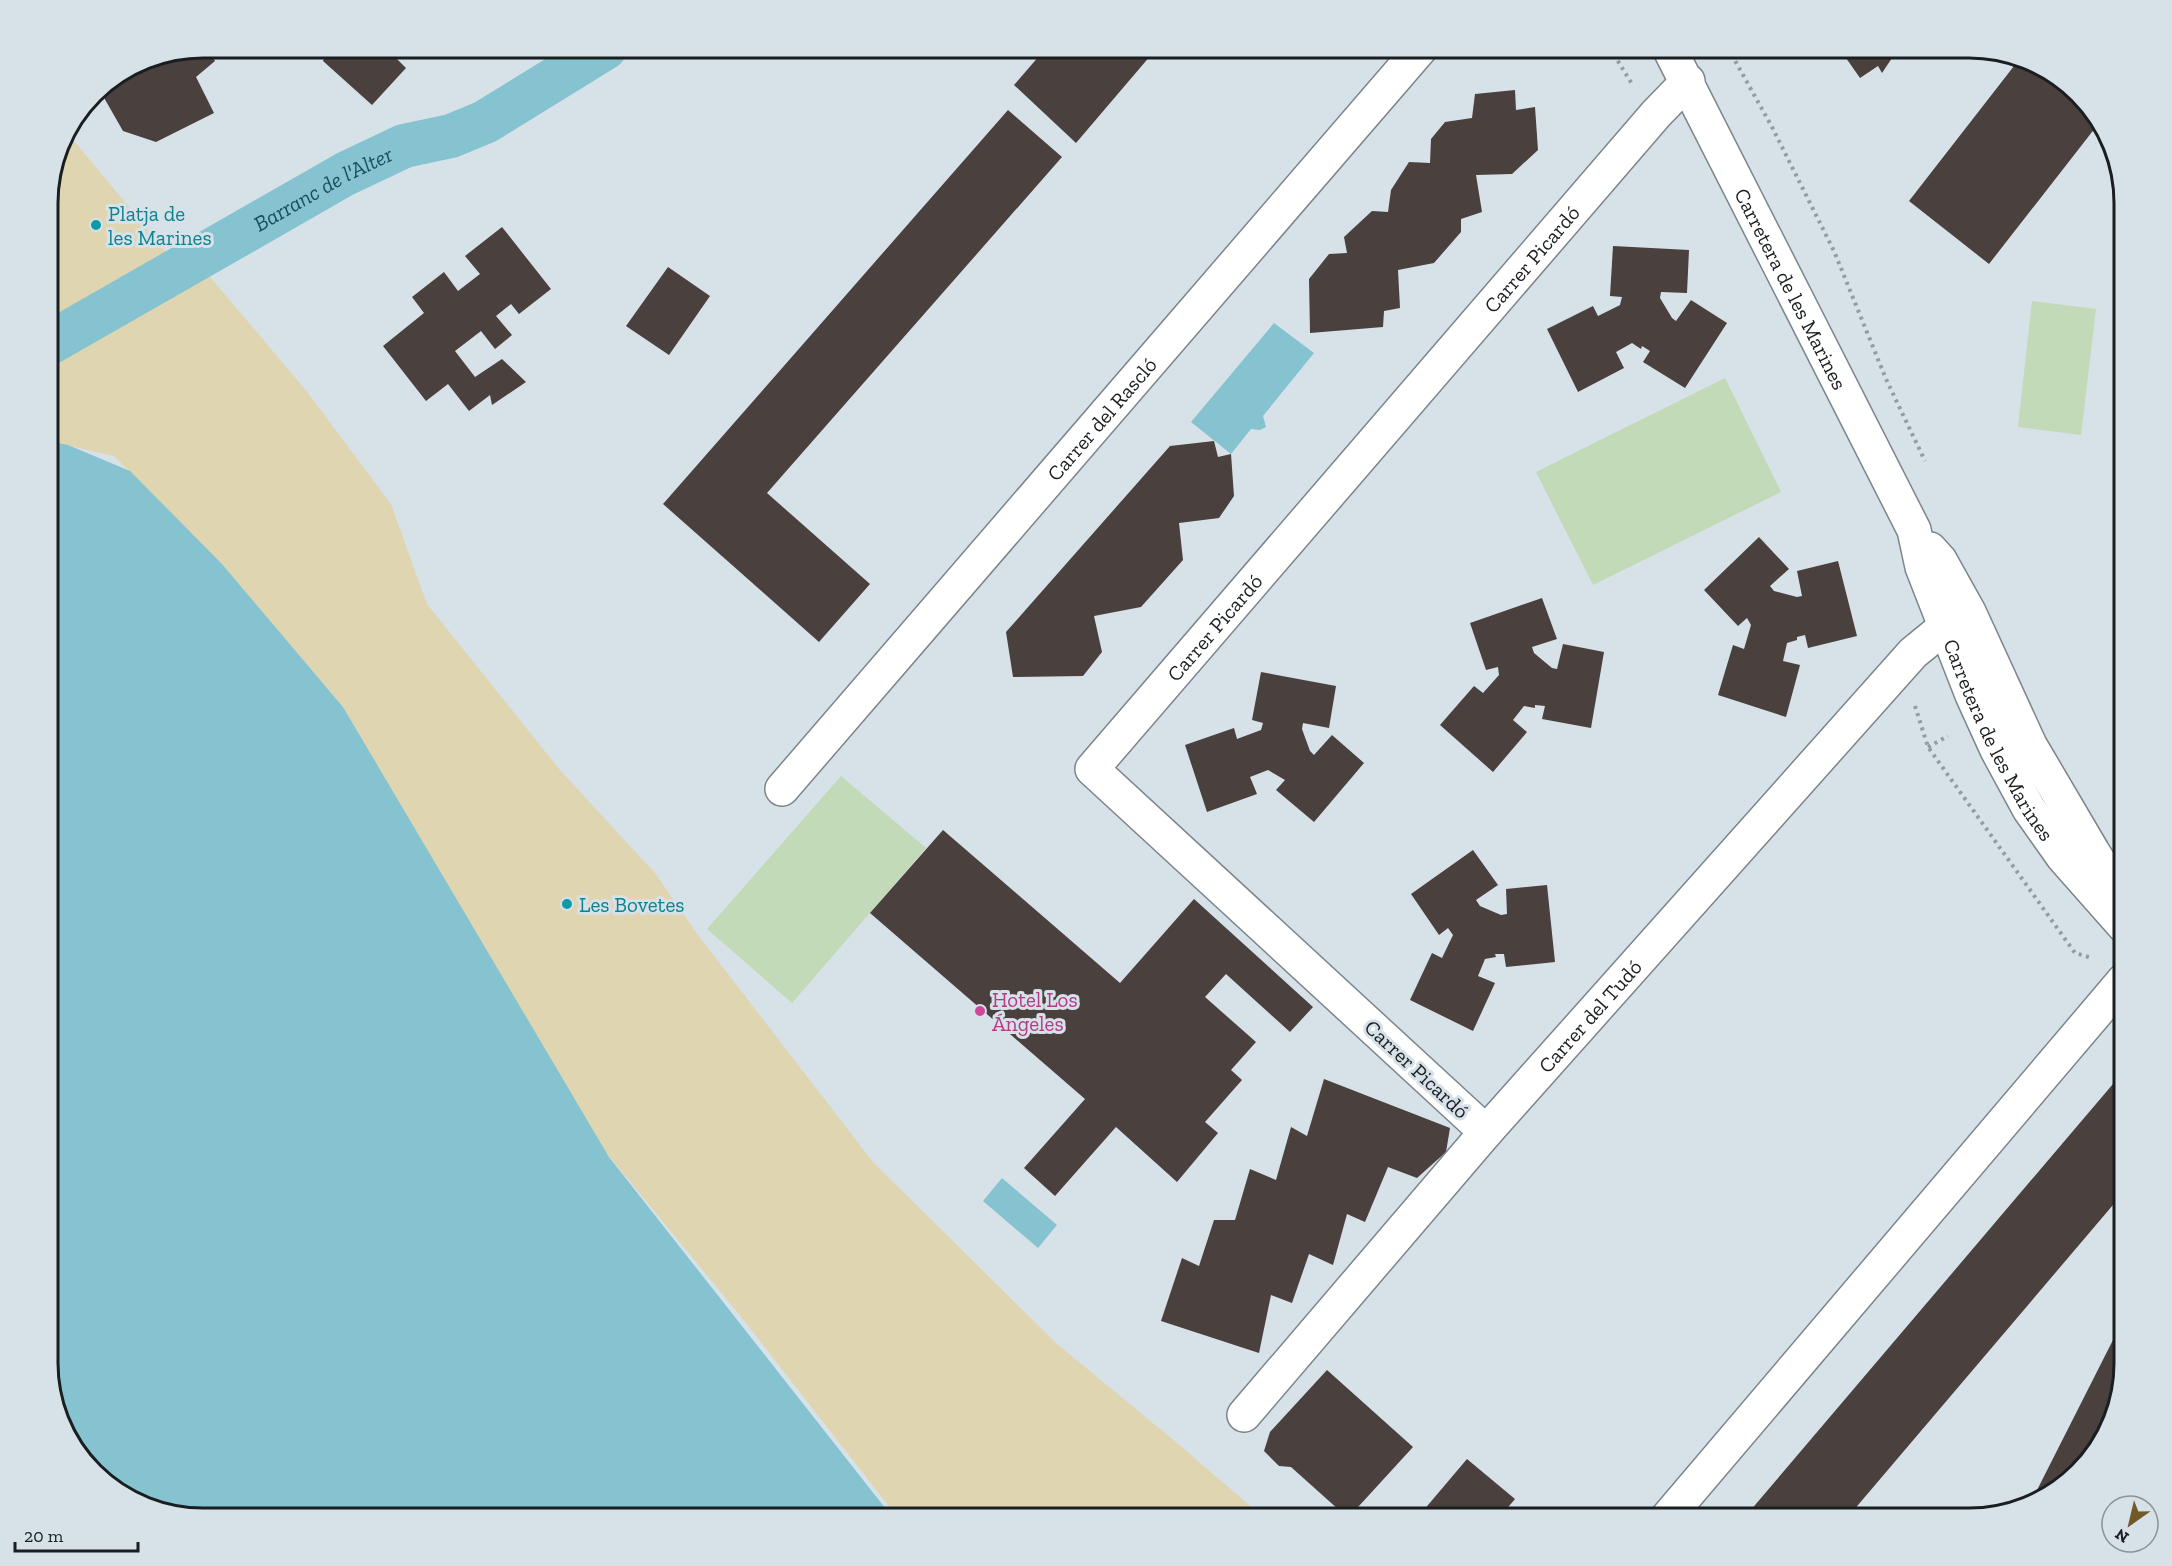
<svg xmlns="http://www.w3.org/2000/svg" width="2172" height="1566" font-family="'Zilla Slab',serif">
<rect width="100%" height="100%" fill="#d7e1e8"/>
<!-- green -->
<path fill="#c2dab8" d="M2032 301 2096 309 2081 435 2018 427Z
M1725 378 1781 492 1593 585 1536 472Z
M841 776 926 848 792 1003 707 929Z"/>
<!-- sand -->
<path fill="#dfd6b1" d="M66 131 171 258 48 327V193Z
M207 273 308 393 391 504 427 604 560 770 655 873 698 935 873 1162 1056 1343 1183 1448 1264 1518H898L738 1313 603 1149 429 858 343 707 222 564 114 456 48 441V357Z"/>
<!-- water -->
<path fill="#86c3d1" d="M1274 323 1314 353 1263 416 1266 427 1260 430 1251 429 1231 454 1191 422Z
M48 441 68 445 130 471 222 564 343 707 609 1157 893 1518H203L153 1510 109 1486 64 1432 48 1372Z
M1002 1178 1057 1225 1038 1248 983 1201Z"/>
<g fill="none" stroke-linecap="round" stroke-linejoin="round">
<!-- canal -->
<path stroke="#86c3d1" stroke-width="44" id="s1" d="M48 344 345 174 404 146 451 136 485 122 605 48"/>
</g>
<!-- building -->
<path fill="#4a403d" d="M207 48 215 61 196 77 214 113 156 142 123 131 99 89 101 87 144 60Z
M328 48H404L395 57 406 68 372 105 323 61Z
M1046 48H1157L1076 143 1014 85Z
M1839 48H1893L1896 52 1882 73 1878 66 1860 78Z
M2021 57 2063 80 2099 123 1989 264 1909 201Z
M1515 90 1516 110 1535 107 1538 150 1512 174 1476 175 1482 212 1461 219V232L1434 263 1398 270 1400 308 1384 311 1383 327 1310 333 1309 279 1329 254 1347 253 1344 237 1372 211 1388 212 1391 190 1409 162 1430 163 1431 139 1445 122 1472 118 1475 94Z
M1008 110 1062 157 767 493 870 584 819 642 663 504Z
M502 227 551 289 519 314 511 304 496 316 512 335 495 349 481 331 455 351 475 377 502 359 526 382 492 405 490 395 469 411 448 384 426 401 383 346 424 313 412 297 444 272 458 291 480 274 465 256Z
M1613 246 1689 250 1687 293 1661 292 1660 298 1672 318 1676 321 1691 300 1727 323 1685 388 1643 362 1650 351 1642 346 1641 349 1632 343 1616 352 1624 368 1578 392 1547 329 1593 306 1598 316 1620 305 1622 297 1610 296Z
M668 267 710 296 669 355 626 326Z
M1214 441 1218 457 1231 454 1234 496 1219 518 1179 523 1183 560 1141 607 1094 616 1102 652 1083 676 1013 677 1006 632 1170 446Z
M1759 537 1789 569 1770 586 1774 591 1797 597 1802 596 1797 571 1838 561 1857 636 1808 648 1805 635 1797 637V640L1787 643 1783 661 1800 665 1786 717 1718 695 1733 645 1744 649 1751 625 1747 618 1738 626 1704 590Z
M1542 598 1557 639 1532 647 1534 653 1552 668 1557 669 1563 644 1604 652 1591 728 1542 719 1545 706 1535 705V708L1524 706 1513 720 1527 732 1493 772 1440 725 1474 686 1483 693 1499 675 1498 667 1486 670 1470 623Z
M1261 672 1336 686 1329 728 1303 723 1302 729 1310 751 1314 755 1332 735 1364 763 1314 822 1276 790 1285 780 1268 770 1250 777 1257 794 1207 812 1185 745 1234 728 1237 739 1261 730 1263 723 1252 720Z
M943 830 1120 983 1194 899 1313 1007 1290 1032 1226 974 1205 997 1256 1042 1231 1070 1242 1080 1205 1122 1218 1133 1177 1182 1116 1127 1055 1196 1024 1168 1085 1099 870 913Z
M1473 850 1498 885 1476 900 1480 906 1501 915 1507 914 1506 889 1547 885 1555 962 1506 967 1504 954H1495L1496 957 1485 959 1478 976 1495 983 1473 1031 1410 1000 1432 953 1442 958 1453 935 1448 928 1439 935 1411 894Z
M2124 1071V1192L1847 1518H1744Z
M1324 1079 1450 1128 1446 1152 1417 1178 1388 1167 1365 1222 1347 1214 1333 1265 1309 1254 1292 1303 1271 1295 1259 1353 1161 1321 1182 1258 1199 1266 1214 1220H1235L1250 1169 1276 1180 1291 1127 1307 1136Z
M2124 1328V1363L2116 1413 2092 1457 2038 1502 2030 1504 2113 1340Z
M1327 1370 1413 1447 1348 1518 1291 1467 1279 1466 1264 1451 1270 1432Z
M1467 1459 1515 1499 1499 1518H1417Z"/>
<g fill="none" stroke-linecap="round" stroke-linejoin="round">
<!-- minor casing -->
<g stroke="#7c858c" stroke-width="36">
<g id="minor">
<path id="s2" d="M782 789 1421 48"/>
<path id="s3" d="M1486 1132 1092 769 1656 114 1688 81"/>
<path id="s4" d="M1244 1415 1486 1132 1913 653 1946 626"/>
<path d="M1667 1518 2124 980"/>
</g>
</g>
<!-- major casing -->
<g stroke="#7c858c" stroke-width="36">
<g id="major">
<path id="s5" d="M1669 48 1914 530 1922 567 1972 695 1997 750 2029 809 2063 857 2124 926"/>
<path d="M1930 549 1940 560 1969 612 2030 745 2093 852 2124 901"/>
</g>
</g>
<!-- path -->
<path stroke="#949ca1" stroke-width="4" stroke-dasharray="3 4.5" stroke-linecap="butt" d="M1610 48 1632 84
M1728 48 1772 127 1834 251 1886 379 1925 461
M1915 706 1928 747 2075 953 2092 958
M1928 747 1948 736"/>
<!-- minor -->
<use href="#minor" stroke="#fff" stroke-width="33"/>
<!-- major -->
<use href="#major" stroke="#fff" stroke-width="33"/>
</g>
<!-- markers -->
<g fill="#0f9aa8" stroke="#d7e1e8" stroke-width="2">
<circle cx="96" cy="225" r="6"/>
<circle cx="567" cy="904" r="6"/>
</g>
<circle fill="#d1479c" stroke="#d7e1e8" stroke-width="2" cx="980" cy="1011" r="6"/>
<g text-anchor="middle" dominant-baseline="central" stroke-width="6" stroke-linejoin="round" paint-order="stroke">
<!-- culture labels -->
<g font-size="21" fill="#0d838f" stroke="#d7e1e8" text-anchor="start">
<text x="108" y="213">Platja de<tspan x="108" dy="24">les Marines</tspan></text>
<text x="579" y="904">Les Bovetes</text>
</g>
<!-- street labels -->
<g font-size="21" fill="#1a1e20" stroke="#d7e1e8">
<text stroke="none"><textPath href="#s3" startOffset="1209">Carrer Picardó</textPath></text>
<text stroke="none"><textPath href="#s5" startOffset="270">Carretera de les Marines</textPath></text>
<text stroke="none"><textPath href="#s2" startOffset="489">Carrer del Rascló</textPath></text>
<text stroke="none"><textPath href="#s3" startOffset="723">Carrer Picardó</textPath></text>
<text stroke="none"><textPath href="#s5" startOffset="768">Carretera de les Marines</textPath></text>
<text stroke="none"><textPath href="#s4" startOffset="528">Carrer del Tudó</textPath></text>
<text transform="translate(1417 1069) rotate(43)">Carrer Picardó</text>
</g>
<!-- hotel labels -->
<g font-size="21" fill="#b23c85" stroke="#d7e1e8" text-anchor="start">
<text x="992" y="999">Hotel Los<tspan x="992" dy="24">Ángeles</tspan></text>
</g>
<!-- water labels -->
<g font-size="22" font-style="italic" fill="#194f59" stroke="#d7e1e8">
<text stroke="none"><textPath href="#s1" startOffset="316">Barranc de l'Alter</textPath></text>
</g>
</g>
<!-- crop -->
<path d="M0 0H2172V1566H0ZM203 58H1969A145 145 0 0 1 2114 203V1363A145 145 0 0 1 1969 1508H203A145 145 0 0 1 58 1363V203A145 145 0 0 1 203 58Z" fill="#d7e1e8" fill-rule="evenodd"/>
<path fill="none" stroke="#1a1e20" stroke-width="3" d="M203 58H1969A145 145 0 0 1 2114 203V1363A145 145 0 0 1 1969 1508H203A145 145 0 0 1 58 1363V203A145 145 0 0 1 203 58Z"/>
<!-- north arrow -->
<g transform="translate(2130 1524) rotate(214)"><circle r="28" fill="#d7e1e8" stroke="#8b9398" stroke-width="1.5"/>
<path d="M0-4.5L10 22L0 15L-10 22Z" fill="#72592a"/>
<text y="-9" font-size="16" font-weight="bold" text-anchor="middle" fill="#1a1e20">N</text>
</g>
<!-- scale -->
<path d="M15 1542v9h123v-9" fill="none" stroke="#1a1e20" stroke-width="3"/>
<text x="24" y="1542" font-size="18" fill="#1a1e20" stroke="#d7e1e8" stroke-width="4.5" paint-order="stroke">20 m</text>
</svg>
